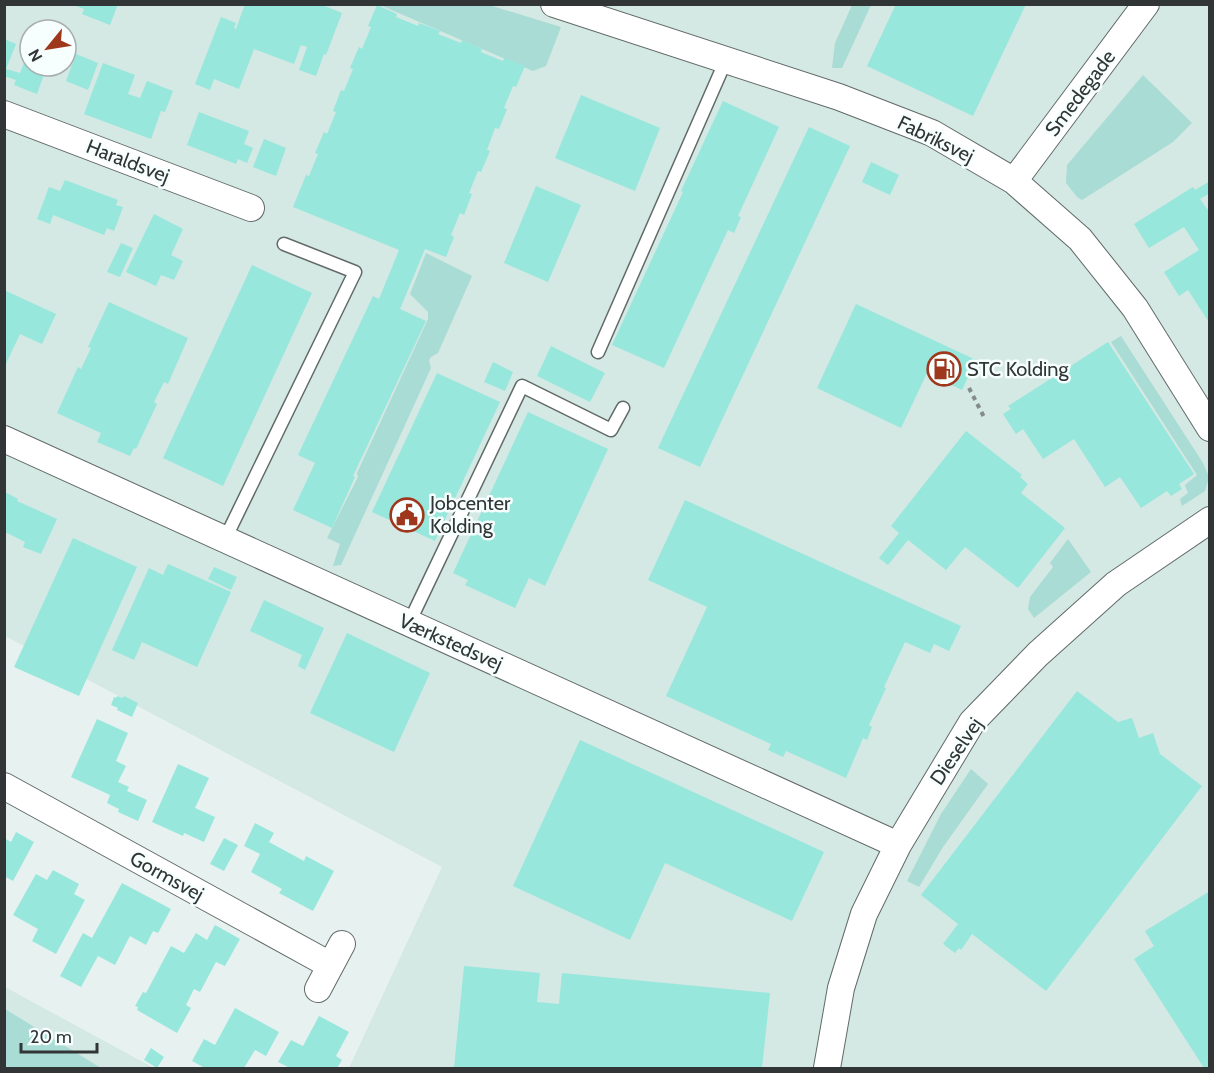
<svg xmlns="http://www.w3.org/2000/svg" width="1214" height="1073" font-family="Cabin,sans-serif">
<rect width="100%" height="100%" fill="#e7f2f0"/>
<!-- built -->
<path fill="#d4e8e4" fill-rule="evenodd" d="M4 5H1209V1068H349L442 867 5 636ZM30 30H66V66H30Z
M5 987 154 1068H5Z"/>
<!-- green -->
<path fill="#a9dcd4" d="M380 5H489L561 27 546 66 533 71Z
M852 5H871L842 68H832L835 43Z
M1143 75 1192 123 1173 142 1082 200 1077 197 1066 183 1067 165Z
M426 253 472 276 438 353 431 357 429 360 431 368 341 565 333 566 340 544 327 538 358 477 357 473 428 319V312L410 294Z
M1121 336 1203 463 1209 477 1205 491 1182 506 1180 499 1188 493 1185 485 1197 475 1111 342Z
M1068 539 1091 572 1034 618 1028 609 1030 597 1053 567 1050 563Z
M971 769 988 784 943 847 919 887 907 881 941 814Z
M5 1009 101 1068H5Z"/>
<!-- building -->
<path fill="#97e7dc" d="M118 4 110 25 82 14 84 9 73 5Z
M245 4H320L342 13 326 55 324 54 316 76 299 70 307 47 301 45 294 64 254 49 239 89 214 79 210 90 195 84 221 17 236 23 234 28 236 29Z
M896 4H1026L973 116 867 66Z
M377 5 397 14 396 17 418 26 419 23 440 31 438 34 461 43 462 40 482 49 481 52 503 61 504 58 525 66 516 87 513 86 504 108 507 109 499 129 495 128 487 150 490 151 481 172 478 171 469 193 472 194 464 215 460 213 451 235 454 237 446 257 425 249 400 309 426 321 353 476 355 477 332 528 293 510 315 463 298 455 373 296 379 299 399 250 293 207 306 175 309 176 318 154 315 153 324 132 327 134 336 112 333 111 341 90 344 91 353 69 350 68 359 47 362 49 371 27 368 26Z
M4 39 16 44 6 69 20 73 30 47V66H47L37 94 14 85 16 80 4 76Z
M76 54 98 63 88 90 66 81Z
M103 63 135 75 128 94 140 98 147 81 173 91 165 112 161 111 151 139 84 114Z
M581 95 660 128 635 191 555 158Z
M723 101 779 127 738 216 741 217 734 233 728 230 664 368 612 345 683 192 681 191Z
M199 112 249 131 244 144 253 148 247 163 238 159 236 164 187 145Z
M809 127 850 146 700 467 658 448Z
M264 139 286 148 276 176 253 167Z
M871 162 899 175 890 195 862 182Z
M65 180 118 200 116 205 123 207 114 231 107 228 104 235 53 215 50 224 37 219 49 187 60 191Z
M1210 181V193L1200 199 1210 213V324L1188 290 1179 296 1164 272 1199 250 1184 227 1149 248 1134 224 1193 187 1195 190Z
M536 186 581 205 548 282 504 263Z
M154 214 183 229 171 255 183 261 174 280 161 275 156 286 126 272Z
M121 243 133 248 120 277 107 272Z
M252 265 312 293 223 486 163 458Z
M4 290 56 314 42 344 20 334 4 368Z
M109 302 188 338 168 384 164 382 154 402 157 404 136 449 134 448 130 456 97 442 101 433 57 413 78 367 81 369 91 348 88 347Z
M856 304 976 360 962 390 927 373 901 428 817 388Z
M1108 342 1194 474 1179 484 1182 489 1171 496 1167 491 1141 508 1120 477 1105 487 1074 439 1043 459 1023 429 1016 434 1003 414 1011 409 1008 406Z
M551 346 605 373 590 402 537 376Z
M493 362 513 372 505 391 484 382Z
M437 373 500 402 435 541 372 512Z
M528 412 608 449 545 586 529 578 515 608 465 585 468 580 453 573Z
M966 431 1022 475 1020 477 1028 484 1021 493 1065 528 1018 588 965 547 946 570 908 540 888 565 879 558 899 533 891 526Z
M5 492 18 499 17 501 57 519 41 554 23 547 25 542 5 532Z
M685 500 961 626 949 651 934 644 930 653 905 642 884 687 886 688 869 725 872 727 867 740 863 738 846 778 786 751 783 757 768 750 771 744 666 696 707 607 648 580Z
M73 538 137 567 79 696 14 667Z
M168 564 231 592 197 667 142 642 134 660 112 650 149 568 163 575Z
M214 567 237 577 231 590 208 579Z
M264 600 324 628 305 670 298 666 302 655 250 631Z
M347 633 430 673 394 752 310 713Z
M1077 691 1118 722 1132 718 1139 738 1153 733 1160 754 1202 786 1046 991 972 934 961 950 959 948 955 953 943 944 958 924 921 895Z
M117 696 123 698 124 696 138 703 132 717 117 710 118 708 111 705 114 697 116 698Z
M97 719 128 733 116 761 126 766 118 782 129 787 127 791 147 800 138 821 118 812 119 809 107 803 110 795 71 777Z
M580 740 824 852 792 921 665 863 630 940 513 886Z
M178 764 209 778 195 808 215 817 204 842 184 833 183 836 152 822Z
M255 823 274 833 269 842 304 861 306 856 334 871 313 911 279 893 282 889 251 872 260 854 244 846Z
M16 832 34 842 13 881 4 876V838L11 842Z
M224 838 238 845 224 871 210 864Z
M53 870 79 884 74 894 85 900 56 954 32 941 38 929 13 915 36 874 47 880Z
M122 883 171 909 158 933 153 931 146 945 130 936 115 965 98 956 81 987 60 976 83 933 92 938Z
M1210 891V1068H1204L1134 959 1154 946 1145 931Z
M215 925 240 939 225 966 216 962 200 992 194 989 186 1005 191 1008 177 1033 137 1010 138 1007 135 1006 143 992 146 993 171 946 184 953 196 933 207 940Z
M464 966 540 973 537 1002 559 1004 562 973 770 993 762 1068H454Z
M235 1008 279 1032 266 1056 255 1050 244 1068H224L221 1067 220 1068H205L192 1061 204 1039 215 1045Z
M319 1016 349 1032 336 1056 342 1060 337 1068H290L278 1062 291 1040 303 1046Z
M151 1048 164 1057 157 1068 144 1060Z"/>
<g fill="none" stroke-linecap="round" stroke-linejoin="round">
<!-- lane casing -->
<g stroke="#616a68" stroke-width="15">
<path id="lane" d="M598 352 726 60
M225 539 355 272 284 244
M409 623 522 386 611 430 623 408"/>
</g>
<!-- street casing -->
<g stroke="#616a68" stroke-width="28">
<path id="street" d="M554 4 839 97 932 133 1014 181 1080 239 1135 308 1210 428
M4 114 251 208
M1014 181 1146 4
M4 439 898 845
M4 786 330 965
M318 989 342 944
M827 1068 841 988 864 914 898 845 972 722 1038 654 1116 584 1210 520"/>
</g>
<!-- path -->
<path stroke="#848c8b" stroke-width="4" stroke-dasharray="4.5 4.5" stroke-linecap="butt" d="M969 388 984 417"/>
<!-- lane -->
<use href="#lane" stroke="#fff" stroke-width="12"/>
<!-- street -->
<use href="#street" stroke="#fff" stroke-width="26"/>
</g>
<!-- icons -->
<defs>
<g id="fuel-ring" transform="scale(1.725)"><circle r="9.5" fill="#f6fffd" stroke="#9f371c" stroke-width="1.5"/><path d="M-5.5-6h7V0h2V4h1.3V-2.5L3-4.5l.8-.8L6-3V5H2.5V1h-1V6h-7ZM-4.2-4.7v3.2H.2V-4.7Z" fill="#9f371c"/></g>
<g id="civic-ring" transform="scale(1.725)"><circle r="9.5" fill="#f6fffd" stroke="#9f371c" stroke-width="1.5"/><path d="M-.6-6.5H3V-4.5H.6V-3L4-1V1h2V6H-6V1h2V-1L-.6-3ZM-1.2 2.5V6h2.4V2.5Z" fill="#9f371c"/></g>
</defs>
<g fill-rule="evenodd">
<use href="#fuel-ring" x="944" y="369"/>
<use href="#civic-ring" x="407" y="515"/>
</g>
<g text-anchor="middle" dominant-baseline="central" stroke-width="5" stroke-linejoin="round" paint-order="stroke">
<!-- street labels -->
<g font-size="20" fill="#313535" stroke="#f6fffd">
<text transform="translate(1080 93) rotate(-53)">Smedegade</text>
<text transform="translate(936 139) rotate(26)">Fabriksvej</text>
<text transform="translate(128 161) rotate(21)">Haraldsvej</text>
<text transform="translate(451 642) rotate(24)">Værkstedsvej</text>
<text transform="translate(956 751) rotate(-56)">Dieselvej</text>
<text transform="translate(167 876) rotate(29)">Gormsvej</text>
</g>
<!-- poi labels -->
<g font-size="20" fill="#313535" stroke="#f6fffd" text-anchor="start">
<text x="967" y="369">STC Kolding</text>
<text x="430" y="503">Jobcenter<tspan x="430" dy="23">Kolding</tspan></text>
</g>
</g>
<!-- border -->
<rect width="1214" height="1073" fill="none" stroke="#313535" stroke-width="12"/>
<!-- north arrow -->
<g transform="translate(48 48) rotate(240)"><circle r="28" fill="#f6fffd" stroke="#a7aead" stroke-width="1.5"/>
<path d="M0-4.5L10 22L0 15L-10 22Z" fill="#9f371c"/>
<text y="-9" font-size="16" font-weight="bold" text-anchor="middle" fill="#313535">N</text>
</g>
<!-- scale -->
<path d="M21 1043v9h76v-9" fill="none" stroke="#313535" stroke-width="3"/>
<text x="30" y="1043" font-size="18" fill="#313535" stroke="#f6fffd" stroke-width="4.5" paint-order="stroke">20 m</text>
</svg>
